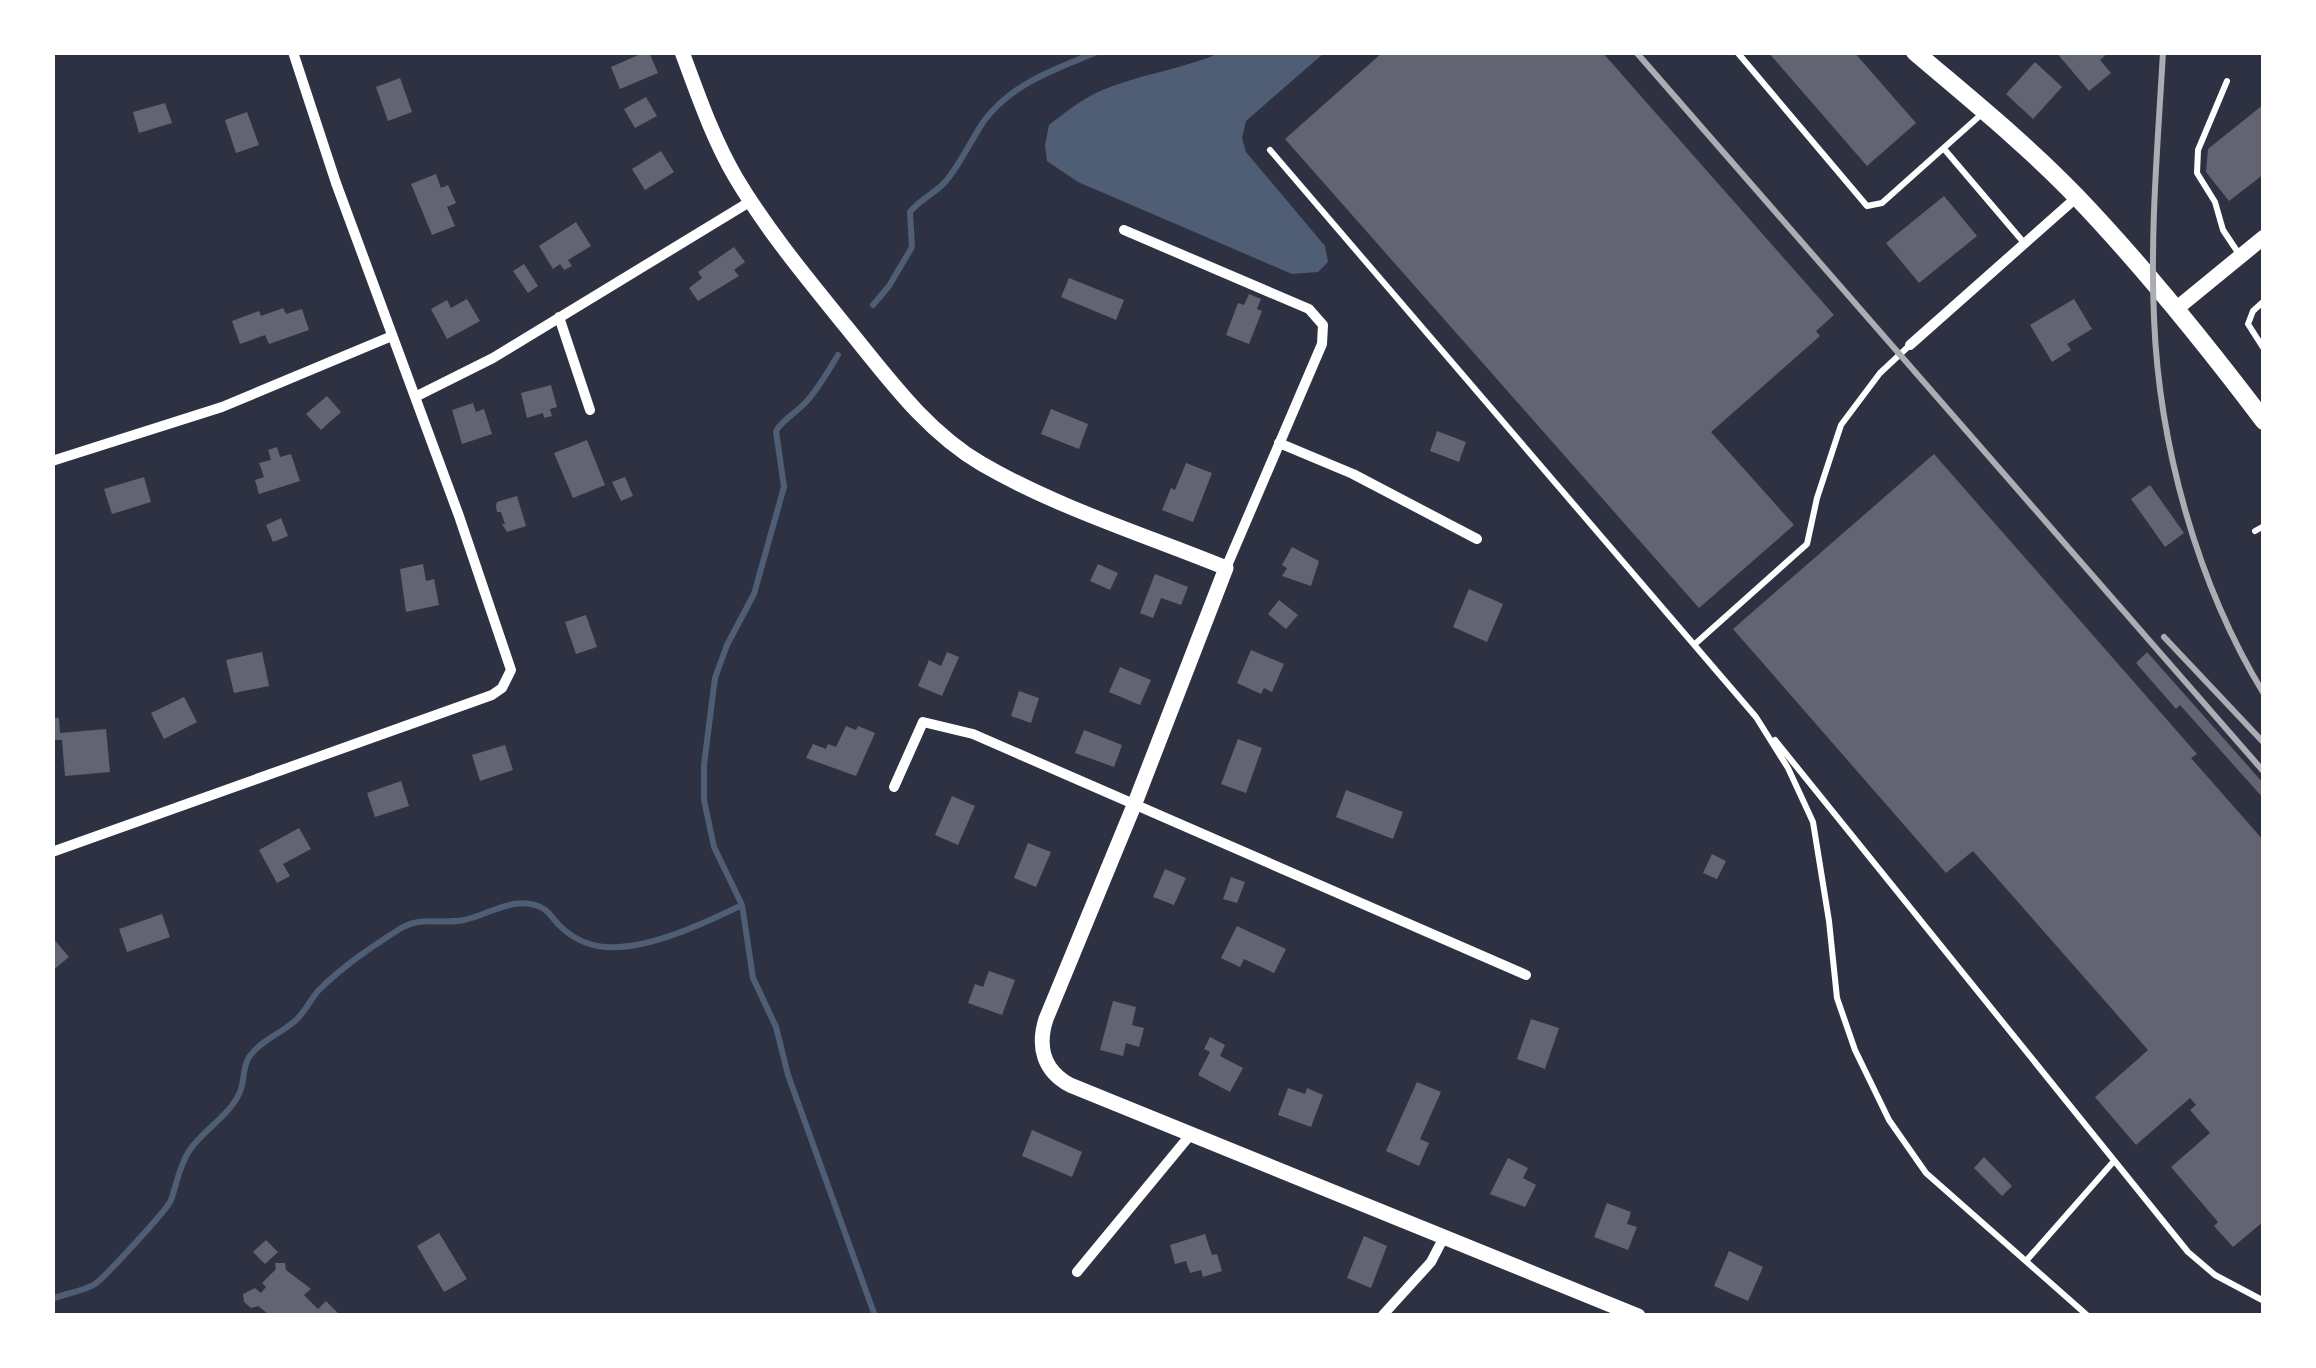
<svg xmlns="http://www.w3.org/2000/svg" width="2316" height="1368" font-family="Cabin,sans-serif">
<rect width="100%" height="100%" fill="#2d3142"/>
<!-- water -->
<path fill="#4f5d75" d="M1220 53H1324L1246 121 1242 138 1246 152 1325 246 1328 262 1318 272 1292 274 1078 182 1047 161 1045 145 1049 125C1063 114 1078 102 1094 94 1130 76 1180 70 1220 53Z"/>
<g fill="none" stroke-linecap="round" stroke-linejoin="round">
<!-- stream -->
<path stroke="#4f5d75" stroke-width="6" d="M873 305 889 286 912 247 910 212C920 199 936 193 946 181 961 163 971 140 984 121 1012 83 1056 69 1097 52
M838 355C828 371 819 388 806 402 796 413 784 418 776 431L784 487 754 594 727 645 715 678 704 765V800L714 847 742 905 753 978 776 1027 788 1075 875 1316
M52 1299C66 1293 82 1292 95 1284 104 1278 168 1209 171 1200 177 1183 179 1167 189 1151 203 1130 228 1117 239 1094 245 1083 242 1068 249 1057 261 1040 282 1033 296 1020 306 1011 311 998 319 990 343 966 370 948 398 930 421 915 439 925 464 920 489 915 517 893 544 909 550 913 554 920 559 925 572 938 589 946 606 947 648 950 705 923 742 905"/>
</g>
<!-- building -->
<path fill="#626471" d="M645 52H649L658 73 620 89 611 67Z
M1383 52H1602L1834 315 1816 331 1820 336 1711 432 1794 525 1699 608 1285 139Z
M1768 52H1854L1916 123 1867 166Z
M2056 52H2109L2100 60 2111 73 2089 91Z
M2035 62 2062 87 2033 119 2006 94Z
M400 78 412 112 388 121 376 87Z
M646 97 657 116 635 128 624 109Z
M165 103 172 123 139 133 133 112Z
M2264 104V174L2229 201 2206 172 2208 149Z
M247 112 259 145 236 153 225 120Z
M661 151 674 172 645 190 632 169Z
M436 174 441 188 448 185 456 203 447 207 455 226 432 235 411 184Z
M1944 196 1977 236 1919 283 1886 243Z
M576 222 591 246 568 260 572 266 564 270 560 264 553 269 539 246Z
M734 247 745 262 734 270 739 276 698 301 689 288 702 278 698 272Z
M524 264 538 286 528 293 513 271Z
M1069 278 1124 300 1116 320 1061 297Z
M1249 294 1261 299 1257 309 1262 311 1249 344 1226 335 1238 303 1244 305Z
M467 299 480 321 447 339 431 309 447 300 451 308Z
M2074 299 2092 329 2067 344 2071 350 2052 362 2030 325Z
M283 308 286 314 302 309 309 330 269 344 265 335 240 344 232 321 259 311 261 316Z
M551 385 557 407 550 409 552 416 544 418 543 413 527 418 521 393Z
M327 396 341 412 321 430 306 414Z
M473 403 476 412 484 409 492 434 462 444 452 410Z
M1051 409 1088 424 1079 449 1041 434Z
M1437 431 1466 442 1459 462 1430 451Z
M587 440 605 485 573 498 554 453Z
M277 447 280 457 291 454 300 481 259 494 255 480 264 477 259 463 271 460 268 450Z
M1934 454 2197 754 2191 758 2264 841V1221L2233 1247 2214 1226 2218 1222 2171 1167 2210 1133 2190 1110 2196 1105 2190 1098 2136 1145 2095 1097 2148 1050 1973 851 1946 873 1733 629Z
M1186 463 1212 473 1193 522 1162 510 1171 488 1175 490Z
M144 477 151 502 112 514 104 489Z
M625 477 633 496 621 501 612 482Z
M2150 485 2184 533 2165 547 2131 499Z
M517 496 526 526 507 532 502 524H505L501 512H497L496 506 497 502Z
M281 518 288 536 273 542 266 525Z
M1292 547 1319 561 1311 586 1282 576 1287 568 1282 565Z
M423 564 426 581 434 579 439 605 406 612 400 569Z
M1098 564 1118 573 1110 590 1090 581Z
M1155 574 1188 587 1181 605 1161 598 1153 618 1140 613Z
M1469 589 1503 604 1487 642 1453 627Z
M1279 600 1298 615 1286 629 1268 614Z
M586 615 597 647 576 654 565 622Z
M1251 650 1284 664 1272 692 1264 688 1261 694 1237 683Z
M262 652 269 686 234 693 226 660Z
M947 652 959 657 942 696 918 686 929 660 941 666Z
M2147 652 2264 784V799L2180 705 2176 709 2136 663Z
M1120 667 1151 680 1140 705 1109 692Z
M1019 691 1039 698 1031 723 1011 716Z
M184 697 197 722 164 739 151 713Z
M52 718H59L60 733 106 729 110 772 65 776 62 740H52Z
M846 726 856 730 858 726 875 733 856 776 806 758 813 744 826 749 828 744 836 747Z
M1084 730 1122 745 1114 767 1075 753Z
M1238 739 1262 748 1246 793 1221 784Z
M505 745 513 770 480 781 472 755Z
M401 781 409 806 375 817 367 793Z
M1346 790 1403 812 1393 839 1336 817Z
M952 796 975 806 958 845 935 835Z
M299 828 311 849 283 864 290 876 277 883 259 850Z
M1028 843 1051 852 1036 887 1014 878Z
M1712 854 1726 861 1717 879 1703 873Z
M1165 869 1186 878 1174 905 1153 897Z
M1231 877 1245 882 1237 903 1223 899Z
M162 914 170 937 127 952 119 929Z
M1237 926 1286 949 1274 973 1244 959 1240 967 1221 958Z
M52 937 69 957 52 971Z
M989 971 1015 980 1002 1015 968 1003 975 984 983 987Z
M1113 1001 1136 1007 1132 1025 1144 1028 1139 1047 1126 1043 1123 1056 1100 1050Z
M1531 1019 1559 1028 1545 1069 1517 1059Z
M1210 1037 1225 1045 1220 1056 1243 1068 1230 1092 1198 1075 1210 1052 1204 1049Z
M1417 1082 1441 1092 1420 1139 1429 1143 1419 1166 1386 1151Z
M1288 1088 1305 1094 1307 1088 1323 1095 1311 1127 1278 1115Z
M1032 1130 1082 1152 1072 1177 1022 1156Z
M1984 1157 2012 1186 2002 1196 1974 1168Z
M1508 1158 1528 1168 1523 1178 1536 1185 1525 1207 1490 1194Z
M1607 1203 1631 1212 1627 1224 1637 1227 1628 1250 1594 1237Z
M439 1233 467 1279 444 1292 417 1246Z
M1205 1234 1212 1255 1217 1254 1222 1271 1203 1277 1201 1270 1190 1273 1186 1261 1175 1264 1170 1245Z
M1364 1236 1387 1246 1371 1288 1347 1278Z
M266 1240 278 1252 265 1264 253 1252Z
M1729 1251 1763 1267 1748 1301 1714 1286Z
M275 1263H285L286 1270 311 1289 304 1295 318 1309 326 1301 338 1313 271 1316 258 1306 251 1308 244 1302 243 1294 255 1288 261 1293 266 1287 262 1283 276 1269Z"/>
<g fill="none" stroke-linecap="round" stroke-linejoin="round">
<!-- service -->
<path stroke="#fff" stroke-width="6" d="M1737 52 1867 206 1882 203 1984 112
M2227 81 2198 150 2197 173 2215 202 2223 230 2239 254
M1270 150 1756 717 1788 768 1813 822 1829 921 1837 998 1855 1050 1889 1120 1926 1173 2088 1316
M1945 150 2025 244
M2264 301 2253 311 2248 324 2264 349
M2255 531 2264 526
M1695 644 1807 544 1817 498 1841 425 1880 373 1910 345
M1775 740 2188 1252 2215 1275 2264 1301
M2026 1261 2114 1161"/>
<!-- minor -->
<path stroke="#fff" stroke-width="10" d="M1124 230 1309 309 1323 325 1322 344 1226 568
M559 317 590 410
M1910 345 2077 197
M415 397 493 358 751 201
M1279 443 1353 474 1477 539
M52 461 222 407 392 336
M894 787 923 722 973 734 1526 975
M52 852 492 695 502 688 511 670 459 516 336 183 293 52
M1077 1272 1191 1134
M1382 1316 1431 1262 1444 1237"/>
<!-- tertiary -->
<path stroke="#fff" stroke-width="15" d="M682 52C698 95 713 139 736 178 767 230 806 277 844 324 885 374 925 431 982 464 1058 508 1145 535 1226 568L1135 803 1046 1019C1037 1047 1044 1071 1070 1085L1638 1316
M2176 309 2264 237"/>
<!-- secondary -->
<path stroke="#fff" stroke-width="18" d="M1915 52C1970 99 2026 144 2076 196 2143 266 2205 343 2264 421"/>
<!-- rail -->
<path stroke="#abadb3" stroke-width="6" d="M1636 52 2264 772
M2163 52C2158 141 2150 230 2154 318 2159 445 2197 584 2264 694
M2164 637 2264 743"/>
</g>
<!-- border -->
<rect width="2316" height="1368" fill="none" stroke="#ffffff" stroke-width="110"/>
</svg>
